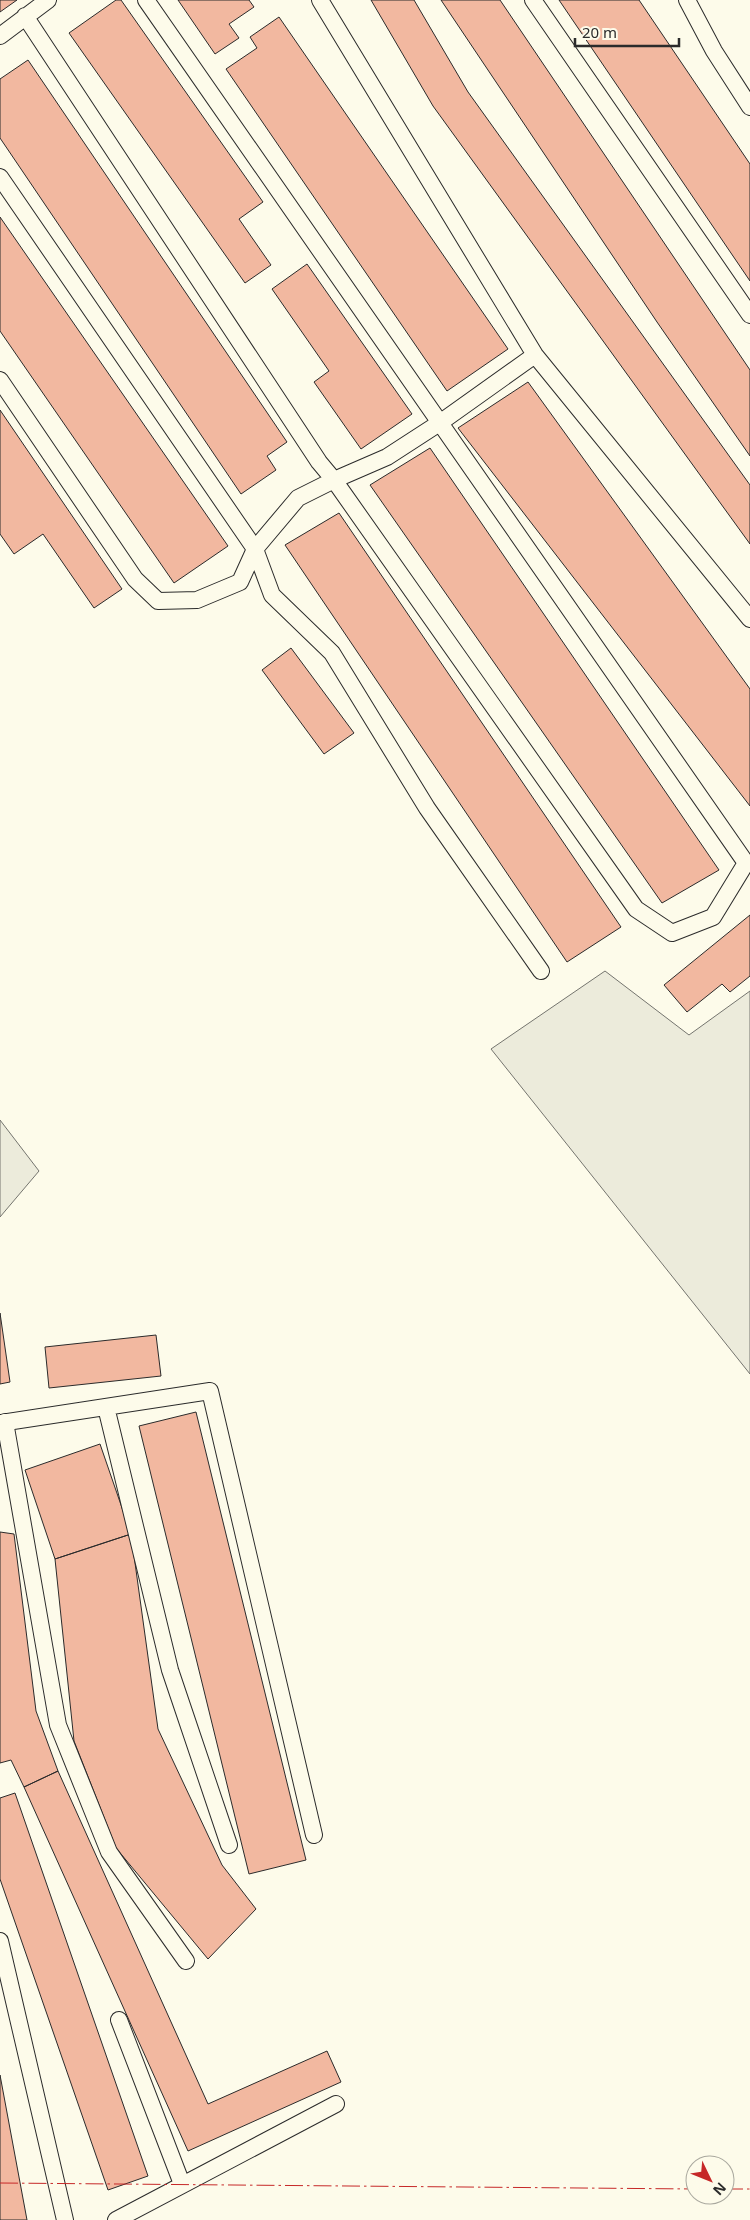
<svg xmlns="http://www.w3.org/2000/svg" width="750" height="2220" font-family="'Noto Sans',sans-serif">
<rect width="100%" height="100%" fill="#fdfbea"/>
<!-- green -->
<path fill="#ecebdb" stroke="#74746e" d="M605 971 689 1035 750 991V1374L491 1049Z
M0 1120 39 1171 0 1217Z"/>
<!-- building -->
<path fill="#f2b8a0" stroke="#2b2b2b" d="M0 0H17L0 12Z
M116 0H121L263 202 239 219 271 265 245 283 69 33Z
M178 0H249L254 7 229 24 239 38 215 54Z
M371 0H414L468 92 750 485V544L433 106Z
M441 0H500L750 370V456L657 322Z
M559 0H639L750 164V281Z
M279 17 508 349 447 391 226 69 257 48 250 37Z
M28 60 287 442 267 456 276 470 241 494 0 138V79Z
M0 217 228 546 174 583 0 331Z
M307 264 412 414 361 449 314 382 329 371 272 289Z
M528 382 750 689V806L458 428Z
M0 410 122 589 94 608 43 534 14 554 0 534Z
M430 448 719 870 662 903 370 485Z
M339 513 621 927 567 962 285 545Z
M291 648 354 733 324 754 262 670Z
M750 915V976L730 992 722 984 687 1012 664 985Z
M0 1313 10 1382 0 1384Z
M156 1335 161 1376 49 1388 45 1347Z
M196 1412 306 1860 249 1874 139 1426Z
M100 1444 131 1534 55 1559 25 1470Z
M0 1532 14 1534 36 1711 58 1771 24 1787 11 1760 0 1763Z
M131 1534 158 1729 222 1865 256 1909 208 1959 116 1848 74 1741 55 1559Z
M58 1771 208 2104 327 2051 341 2082 188 2151 24 1787Z
M15 1793 148 2176 108 2190 0 1879V1798Z
M0 2075 27 2220H0Z"/>
<g fill="none" stroke-linecap="round" stroke-linejoin="round">
<!-- service casing -->
<g stroke="#2b2b2b" stroke-width="18">
<path id="service" d="M146 0 746 863H750
M320 0 535 355 750 619
M533 0 750 315
M687 0 714 51 750 107
M25 16 319 462 334 480 636 909 672 933 713 917 746 863
M0 36 48 0
M0 177 255 549 272 595 332 653 427 808 541 971
M0 380 135 579 158 601 197 600 240 582 255 549 298 498 334 480 387 457 441 422 535 355
M106 1407 170 1670 229 1845
M5 1422 58 1725 109 1852 186 1961
M0 1423 210 1391 314 1835
M0 1941 65 2220
M119 2020 182 2184
M116 2220 336 2104"/>
</g>
<!-- service -->
<use href="#service" stroke="#fdfbea" stroke-width="16"/>
<!-- power -->
<path stroke="#c62828" stroke-width="1" stroke-dasharray="18 4 2.5 4" stroke-linecap="butt" d="M0 2183 695 2189
M725 2189H750"/>
</g>
<!-- north arrow -->
<g transform="translate(710 2180) rotate(133)"><circle r="24" fill="#fdfbea" stroke="#a9a89e"/>
<path d="M0-4L9 19L0 12L-9 19Z" fill="#c62828"/>
<text y="-8" font-size="14" font-weight="bold" text-anchor="middle" fill="#2b2b2b">N</text>
</g>
<!-- scale -->
<path d="M575 38v8h104v-8" fill="none" stroke="#2b2b2b" stroke-width="2.5"/>
<text x="582" y="38" font-size="15" fill="#2b2b2b" stroke="#fdfbea" stroke-width="4" paint-order="stroke">20 m</text>
</svg>
